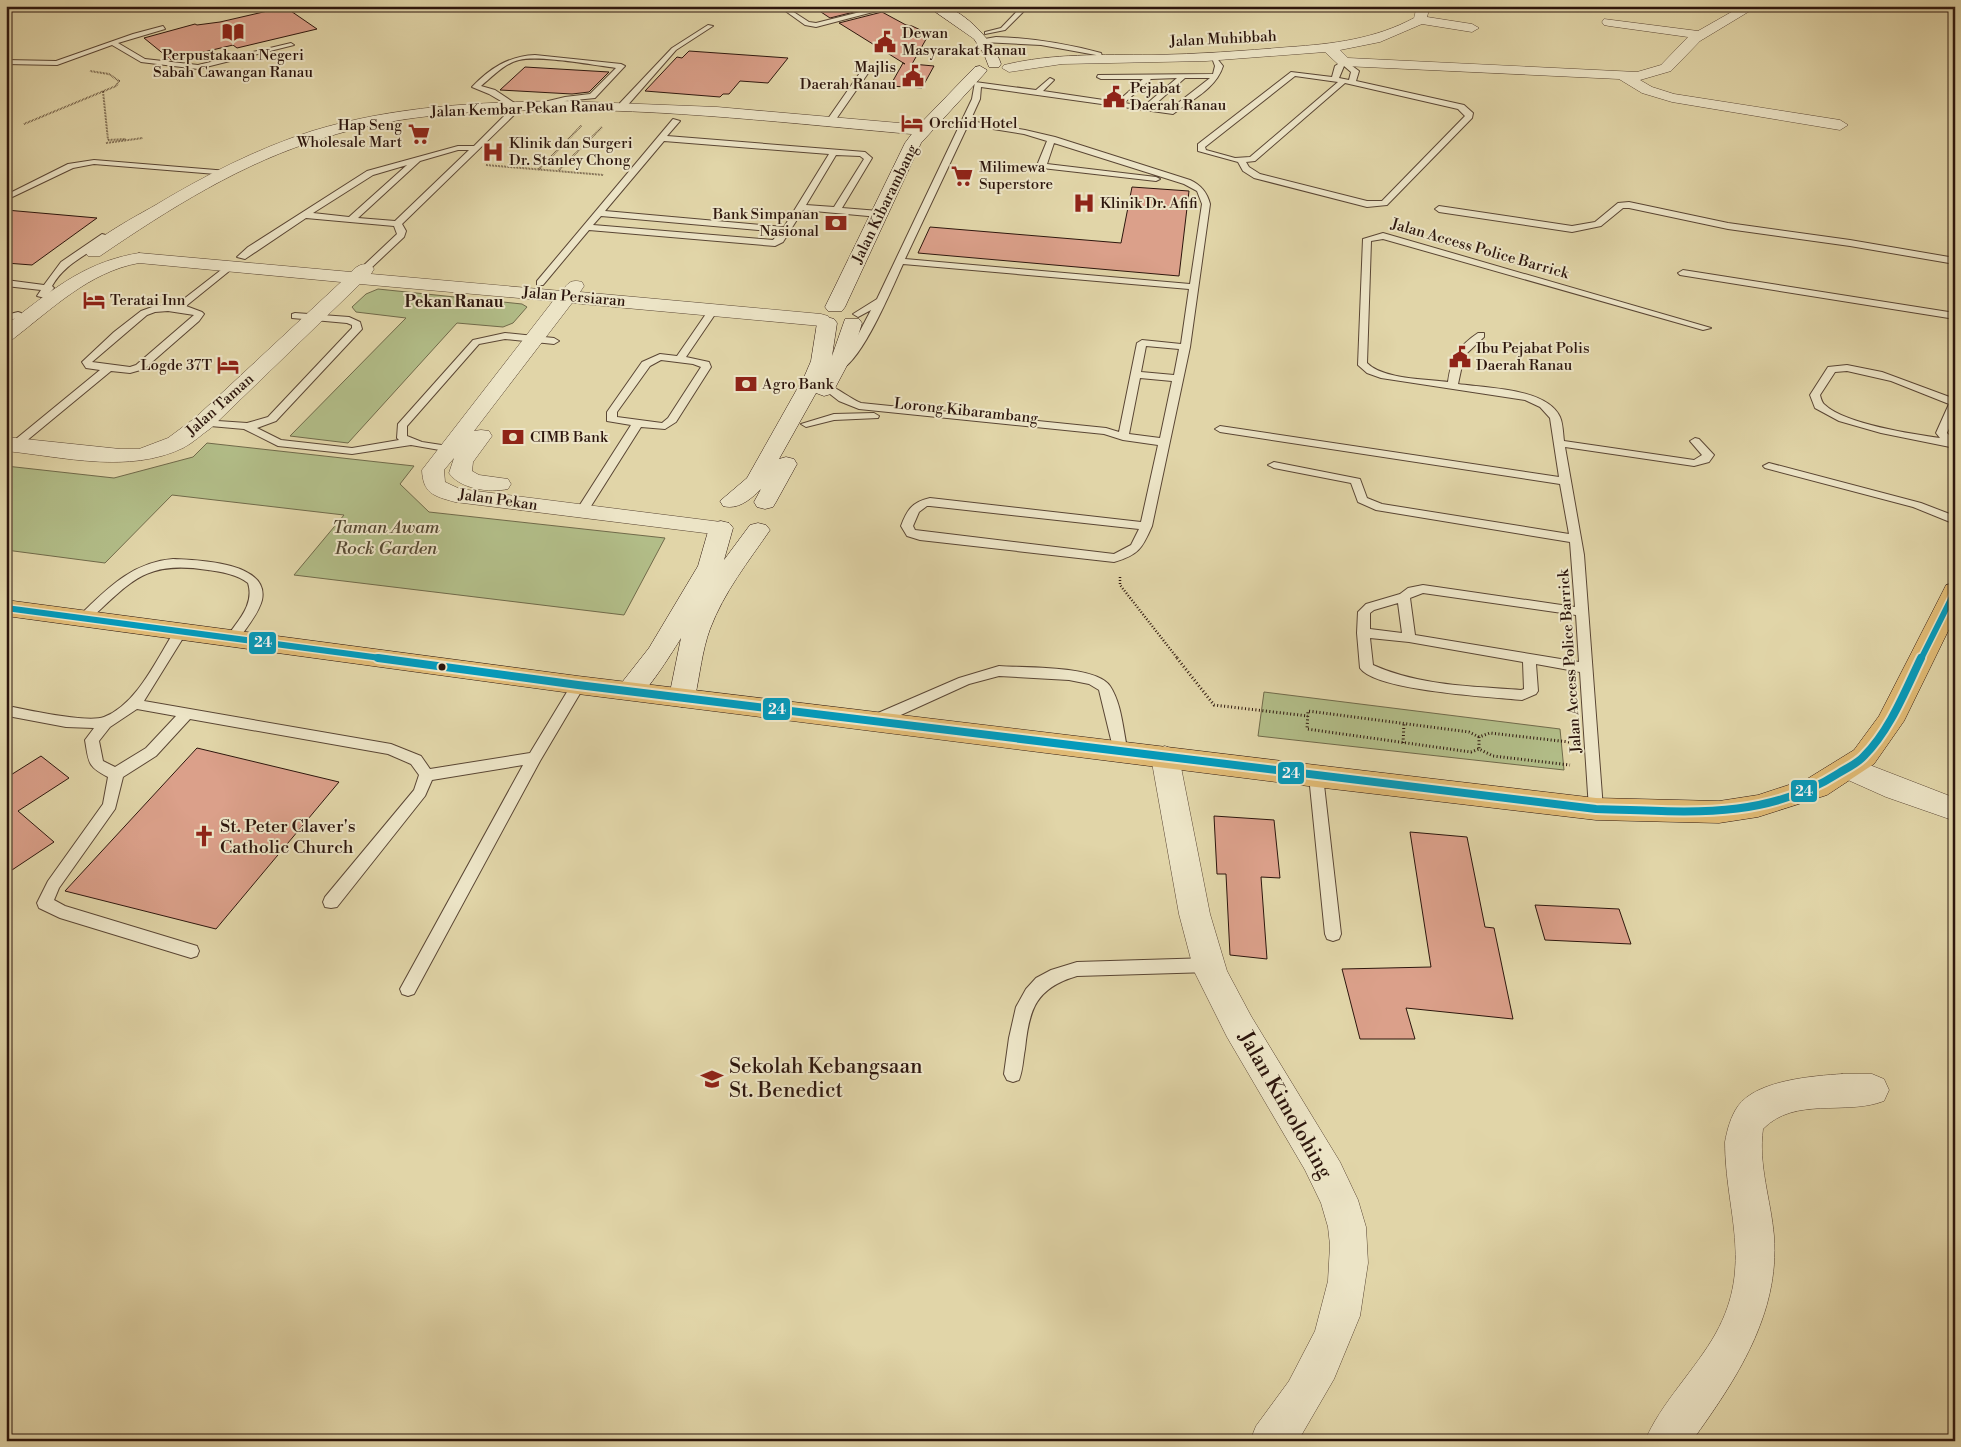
<svg xmlns="http://www.w3.org/2000/svg" width="1961" height="1447" font-family="'Libre Bodoni',serif">
<rect width="100%" height="100%" fill="#e1d5a8"/>
<filter id="stains"><feTurbulence type="fractalNoise" baseFrequency=".004" numOctaves="4"/><feColorMatrix values="0 0 0 0 .2 0 0 0 0 .09 0 0 0 0 .02 0 0 0 .5 -.17"/></filter>
<radialGradient id="worn" r=".72"><stop offset=".6" stop-color="#630" stop-opacity="0"/><stop offset="1" stop-color="#630" stop-opacity=".3"/></radialGradient>
<!-- green -->
<path fill="#b2bd88" stroke="#706a4a" d="M378 289 522 304 527 307 513 323 503 327 457 323 348 443 290 436 406 318 356 312 352 307 366 294Z
M207 443 414 466 400 484 429 512 665 538 624 615 294 575 344 515 172 495 105 563 6 550V466L114 478 193 457Z
M1264 692 1560 729 1564 770 1258 736Z"/>
<!-- building -->
<path fill="#dba08a" stroke="#2d160d" d="M812 6H873L874 7 830 18Z
M285 7 317 29 237 48 233 45 171 60 144 38 195 24 197 25 220 22Z
M882 12 906 25 912 26 929 34 912 64 934 66 922 88 890 86 903 63 905 64 839 23Z
M689 51 788 58 768 83 740 81 729 94H723L720 97 645 91 677 57 682 58Z
M525 67 609 72 589 92 572 94 500 90Z
M1132 187 1189 191 1179 276 918 253 930 227 1121 243Z
M6 210 97 218 32 265 6 263Z
M197 748 339 782 216 929 65 891Z
M41 756 69 778 18 811 54 842 6 874V778Z
M1214 816 1274 820 1280 878 1261 877 1267 959 1230 955 1226 874H1217Z
M1410 832 1467 837 1485 927 1494 928 1513 1019 1406 1008 1415 1039H1360L1342 969 1431 967Z
M1535 905 1619 909 1631 944 1545 940Z"/>
<g fill="none" stroke-linecap="round" stroke-linejoin="round">
<!-- lane casing -->
<g stroke="#5a4634" stroke-width="2">
<path id="lane" d="M884 6H896L816 27 805 25 784 10 789 9 809 22 816 23Z
M1022 6H1029L1005 30 985 34V32L1001 28Z
M708 25 713 26 676 50 626 107H620V103L672 48Z
M163 26 165 29 118 43 145 59 198 65 291 43 294 45 198 69 141 62 112 45 57 65 6 64V60L56 61 133 34Z
M996 37C1032 38 1067 44 1101 53L1103 59 1100 61 1096 55 1041 45 982 42 979 40Z
M535 55 621 64 625 66 595 98 565 101 543 107 539 105 540 103 565 97 590 94 616 68C592 65 540 55 519 60 505 63 492 77 481 86L495 90 516 104V108H513L489 94 472 87C490 68 509 56 535 55Z
M1215 56 1223 66C1216 89 1191 100 1173 114L981 87 980 99 970 121 1025 130 1055 137 1190 180C1201 185 1207 192 1210 204L1190 347 1152 526C1142 549 1138 555 1114 562L920 540 907 536 901 526C907 510 912 502 930 498L1141 522 1158 445 1123 440 1104 434 859 409 839 401 821 387 826 384C838 388 849 398 861 403L1106 428 1119 432 1137 343 1142 340 1181 344 1189 289 903 264C893 286 861 364 839 370L834 367 849 352 871 310 858 317 853 314 877 299 972 99 975 82 1036 90 1050 78 1054 80 1043 91 1117 102 1143 79H1101L1097 77 1098 75 1213 74 1215 66 1212 58ZM1177 78 1144 106 1124 103 1151 79ZM1185 78H1210L1169 110 1152 107ZM968 125 1024 134 1047 141 1038 163 1042 168 1156 181 1160 179 1156 177 1047 164 1054 143 1184 184 1197 191 1202 204 1190 284 905 259ZM1146 346 1179 349 1174 375 1141 372ZM1140 378 1172 381 1160 438 1129 434ZM927 506H930L1139 529 1131 545 1114 554 915 530 913 526 919 512Z
M1344 60 1359 71 1356 81 1464 105 1473 113 1472 118 1387 205 1367 207 1254 178 1243 171 1238 162 1198 151V144L1291 72 1332 77 1335 66ZM1344 66 1351 72 1349 80 1339 78ZM1295 76 1338 82 1250 157 1235 158 1206 150 1205 147ZM1345 83 1458 109 1465 116 1382 201H1367L1260 174 1249 167 1246 162 1255 161Z
M864 67 871 69 832 125H826L825 123Z
M507 113 514 115 402 224 406 231 404 237 369 270 361 268 397 234 394 226 306 218 245 259 237 257 248 247 367 171 458 146H474ZM458 150H469L395 221 358 218 420 161ZM407 165 349 217 313 213 373 175Z
M673 119 680 121 667 136 865 152 872 158 842 208 879 211 883 214 879 217 803 210 783 242 775 246 589 230 543 285H537V281ZM664 141 829 154 784 227 605 211ZM836 155 860 156 864 159 834 207 806 205ZM601 216 780 232 773 240 593 225Z
M94 160 228 171 232 173 228 175 94 164 73 168 6 200V195L68 164Z
M1629 202 1728 223 1850 240 1955 258V264L1850 246 1728 229 1629 208H1623L1601 226 1572 232 1439 212 1435 209 1439 206 1572 226 1595 222 1618 203Z
M1383 233 1711 328 1703 330 1383 239 1371 241 1367 363C1382 379 1426 379 1448 382 1451 359 1458 346 1478 333H1484V337L1464 356 1458 384C1486 388 1547 388 1560 417 1563 424 1563 433 1564 441L1694 460 1702 455 1690 441 1695 438 1699 439 1714 455 1709 462 1694 466 1565 447 1584 555 1603 809 1601 813H1591L1589 809 1580 672 1536 664 1538 691 1536 694 1522 700C1493 697 1375 691 1360 668L1357 633 1358 612 1366 604 1400 594 1408 588 1423 585 1575 607 1570 542 1376 510 1358 502 1351 483 1274 468 1268 465 1274 462 1360 479 1367 498 1382 504 1569 534 1560 484 1220 432 1215 429 1220 426 1559 477 1550 418 1540 407 1525 400 1381 378 1367 373 1358 365 1363 239ZM1423 593 1576 615 1579 662 1415 635 1410 598ZM1398 603 1402 633 1370 629V613L1374 610ZM1370 638 1409 642 1523 662 1524 689 1521 690C1471 686 1420 686 1373 665Z
M102 234 109 236C90 256 67 260 52 286L54 288 45 298 37 296 41 290 6 286V280L44 285 61 262Z
M230 263 233 264V268L186 306 202 312 204 314 199 321 144 369 130 373 111 371 19 447H11V443L100 370 86 368 82 362 114 332 141 311 155 306 176 305ZM168 311 194 315 136 365 130 367 92 362 147 315 155 312Z
M1683 270 1955 313V319L1680 275 1678 273Z
M710 308 718 310 686 357 709 362 711 367 676 422 665 429 641 427 586 514H578L576 511 631 425 607 421V412L642 362 660 354 677 356ZM661 360 693 364 701 367 668 418 662 423 617 417V412L650 366Z
M18 312 21 313V317L6 321V315Z
M295 313 349 317 360 322 362 329 276 421 257 428 281 440 352 448 399 440 397 438 398 424 473 340 505 333 554 338 559 341 554 344 505 339 479 344 407 426V436L422 442 461 448 462 450 457 453 411 445 352 454 278 446 244 429 199 425V421L203 420 247 423 268 417 352 328V325L347 323 292 318V314Z
M1847 365 1882 372 1955 399V415L1947 433 1955 441V448L1881 433 1839 421 1815 408 1810 395 1828 367ZM1847 371 1891 381 1949 404 1936 433 1940 438C1912 434 1845 424 1825 405 1822 403 1821 399 1820 395L1835 372Z
M874 413 879 416 878 418 834 420 806 427 801 424 834 414Z
M1769 463 1921 503 1955 516V524L1913 507 1765 468 1763 466Z
M173 559C197 560 270 562 262 600 258 615 246 628 238 640H228L227 637C237 621 255 605 248 583 237 574 221 572 208 570 145 560 132 581 89 620H81L79 617 81 614C108 588 133 562 173 559Z
M182 626 188 630 144 701 391 744 421 756 430 769 530 753 573 682H583L585 685 540 761 414 994 408 996 402 994 400 989 523 765 432 780 425 796 337 907 331 908 325 907 323 902 325 897 414 790 419 775 411 764 388 754 190 719 156 756 123 777 115 809 59 888 54 900 65 906 197 946 199 951 197 956 191 958 60 918 39 908 37 903 48 881 103 804 108 777C87 766 89 763 85 740L94 728 66 727 13 717 8 715 6 712 13 707C32 711 88 723 104 717 138 704 158 656 177 627ZM137 709 176 716 146 748 115 767 103 761 99 741 110 727Z
M999 666C1023 668 1096 665 1110 686 1122 704 1123 731 1128 752L1126 756H1116L1114 752 1099 690 1089 684 1069 680 999 676 969 684 881 724 876 725 869 720 871 716 959 678Z
M1316 771 1321 772 1323 776 1341 934 1339 939 1333 941 1327 939 1325 934 1309 776 1311 772Z
M1210 958 1216 960 1218 965 1216 970 1210 972 1077 976C1036 988 1029 1009 1025 1049 1023 1059 1023 1070 1019 1080L1013 1082 1007 1080 1004 1074 1009 1038 1016 1007 1026 989 1036 978 1051 970 1077 962Z"/>
</g>
<!-- street casing -->
<g stroke="#5a4634" stroke-width="1">
<path id="street" d="M12 6H25V7L19 11Z
M1417 6H1430L1427 17 1472 24 1479 28 1472 32 1422 24 1380 42 1340 50 1348 58 1637 72 1661 65 1688 37 1609 26 1604 25 1602 22 1604 19 1698 31 1742 6H1758L1700 41 1671 71 1640 80 1652 87 1674 94 1840 120 1848 125 1840 130 1672 102 1642 93 1619 79 1344 66 1339 65 1325 52 1206 61 1062 64 1009 72 1002 68 1004 65C1053 53 1102 55 1152 55 1198 54 1243 51 1289 47 1333 44 1375 39 1414 18Z
M563 101 717 107 922 125 930 130 922 135C794 124 665 108 536 110 465 111 392 116 324 138 243 162 169 209 100 256H88L85 252C95 238 138 215 154 206 204 176 256 149 312 131 394 106 478 102 563 101Z
M139 253 351 272C358 265 362 263 371 265L374 269 371 274 562 291C568 283 571 279 582 282L584 286 580 292 821 314 828 316 831 320 828 324 821 326 572 303 474 431 481 430 489 431 492 436 473 462 472 471 479 475 508 479 511 484 508 489C490 493 460 489 449 473L454 458 444 470 445 482 460 489 729 523 733 528 729 533 721 535 455 502C433 496 423 493 422 470L553 301 360 284 211 428C202 434 193 443 183 448 129 474 64 457 6 451V437L120 449H139L168 438 195 418 341 282 139 263C89 272 52 309 13 339L6 341V325C50 292 83 262 139 253Z
M1165 746 1175 750 1179 757 1210 914 1227 971 1251 1016 1340 1162 1358 1200 1366 1227 1368 1263 1360 1316 1334 1379 1298 1441H1250L1256 1426 1289 1381 1315 1331 1328 1281 1330 1245 1328 1227 1321 1203 1305 1170 1227 1037 1194 971 1179 914 1151 757 1155 750Z
M1849 757 1955 798V821L1886 797 1839 776 1835 768 1839 760Z
M1842 1074H1872L1884 1079 1889 1090 1884 1101C1845 1116 1795 1096 1763 1129 1758 1165 1771 1200 1774 1236 1780 1314 1736 1380 1692 1441H1645C1660 1404 1696 1369 1716 1333 1754 1264 1725 1211 1725 1142 1727 1130 1731 1116 1738 1106 1757 1080 1813 1076 1842 1074Z"/>
</g>
<!-- secondary casing -->
<g stroke="#2d160d" stroke-width="1">
<path id="secondary" d="M927 6C932 6 938 5 943 6 966 12 994 42 1001 64L999 67H989L984 54 974 39Z
M980 66 987 70 985 73 921 143 845 307 842 311H828L825 307 905 143 917 127 975 67Z
M827 317 834 319 837 323 832 356 845 319H859L862 323 852 356 834 390 831 394 824 396 816 393 779 459 786 457 794 459 797 464 776 502 773 507 765 509 757 507 754 502 761 489C750 500 738 510 723 506L720 501 747 478 805 375 811 361 817 323 820 319Z
M721 521 729 523 733 528 724 560 750 525 758 523 766 525 770 530C748 562 724 592 710 629 702 651 700 674 695 697L692 704 682 707 672 704 669 697 681 638C673 651 650 688 639 696 633 701 626 699 620 697L616 690 649 648 698 566 709 528 713 523Z"/>
</g>
<!-- highway casing -->
<g stroke="#2d160d" stroke-width="1">
<path id="highway" d="M1955 583V617L1904 721 1874 764 1827 795 1758 817 1719 823 1596 820 1316 787 578 694 6 616V600L578 676 1316 765 1596 798 1719 801 1758 795 1807 779 1854 750 1879 716 1943 591 1946 585Z"/>
</g>
<!-- path-far2 -->
<path stroke="#2d160d" stroke-width="2" stroke-dasharray="0.5 1" stroke-linecap="butt" d="M103 91 108 140 126 139
M24 124 116 86 119 81 109 74 90 71
M106 143 143 138
M486 165 604 175
M539 169 582 125
M559 170 602 127"/>
<!-- path-far1 -->
<path stroke="#2d160d" stroke-width="2.5" stroke-dasharray="1 2" stroke-linecap="butt" d="M1120 577V585L1178 659"/>
<!-- path -->
<path stroke="#2d160d" stroke-width="3" stroke-dasharray="1 2.5" stroke-linecap="butt" d="M1177 658 1214 705 1308 716
M1479 737 1469 732 1308 711 1307 729 1471 752 1479 749
M1569 742 1490 733 1479 737V749L1493 756 1570 765
M1403 743 1404 724"/>
<!-- lane -->
<use href="#lane" fill="#ece4c6" fill-rule="evenodd"/>
<!-- street -->
<use href="#street" fill="#ece4c6" fill-rule="evenodd"/>
<!-- secondary -->
<use href="#secondary" fill="#ece4c6" fill-rule="evenodd"/>
<!-- highway -->
<use href="#highway" fill="#e0ba74" fill-rule="evenodd"/>
<!-- bus-1-far1 casing -->
<g stroke="#ece4c6" stroke-width="9">
<path id="bus-1-far1" d="M6 608 388 659
M1921 659 1955 591"/>
</g>
<!-- bus-1 casing -->
<g stroke="#ece4c6" stroke-width="12">
<path id="bus-1" d="M378 658 578 685 1596 809C1682 811 1763 822 1839 773 1847 768 1858 763 1864 756 1890 730 1905 691 1921 658"/>
</g>
<!-- bus-1-far1 -->
<use href="#bus-1-far1" stroke="#049abb" stroke-width="6"/>
<!-- bus-1 -->
<use href="#bus-1" stroke="#049abb" stroke-width="8"/>
</g>
<!-- icons -->
<defs>
<g id="library-bare" transform="scale(1.725)"><path d="M-6-4Q-3-5.5-.7-3.5V5Q-3 3-6 4ZM6-4Q3-5.5 .7-3.5V5Q3 3 6 4Z" fill="#8f2418" stroke="#ece4c6" stroke-width="2.5" paint-order="stroke"/></g>
<g id="civic-bare" transform="scale(1.725)"><path d="M-.6-6.5H3V-4.5H.6V-3L4-1V1h2V6H-6V1h2V-1L-.6-3ZM-1.2 2.5V6h2.4V2.5Z" fill="#8f2418" stroke="#ece4c6" stroke-width="2.5" paint-order="stroke"/></g>
<g id="hotel-bare" transform="scale(1.725)"><path d="M-6-4.5h1.5V1H6V5H4.5V3h-9V5H-6ZM-4 0a1.8 1.8 0 1 1 3.6 0ZM.5 0V-2.5h3Q6-2.5 6 0Z" fill="#8f2418" stroke="#ece4c6" stroke-width="2.5" paint-order="stroke"/></g>
<g id="supermarket-bare" transform="scale(1.725)"><path d="M-6-5.5h2.5l.6 2H6L4.5 2H-2.5L-4.4-4H-6ZM-1.5 3.2a1.3 1.3 0 1 0 .1 0ZM3 3.2a1.3 1.3 0 1 0 .1 0Z" fill="#8f2418" stroke="#ece4c6" stroke-width="2.5" paint-order="stroke"/></g>
<g id="hospital-bare" transform="scale(1.725)"><path d="M-5-5h3v3.5h4V-5h3V5h-3V1.5h-4V5h-3Z" fill="#8f2418" stroke="#ece4c6" stroke-width="2.5" paint-order="stroke"/></g>
<g id="bank-bare" transform="scale(1.725)"><path d="M-6-4H6V4H-6ZM0-2.3a2.3 2.3 0 1 0 0 4.6a2.3 2.3 0 1 0 0-4.6Z" fill="#8f2418" stroke="#ece4c6" stroke-width="2.5" paint-order="stroke"/></g>
<g id="church-bare" transform="scale(1.725)"><path d="M-1.2-6h2.4v3.5h3.3v2.4h-3.3V6h-2.4V-.1h-3.3v-2.4h3.3Z" fill="#8f2418" stroke="#ece4c6" stroke-width="2.5" paint-order="stroke"/></g>
<g id="school-bare" transform="scale(1.725)"><path d="M0-5L7-2L0 1L-7-2ZM-4 1L0 2.5L4 1V4Q0 6-4 4Z" fill="#8f2418" stroke="#ece4c6" stroke-width="2.5" paint-order="stroke"/></g>
</defs>
<g fill-rule="evenodd">
<use href="#library-bare" x="233" y="32"/>
<use href="#civic-bare" x="885" y="42"/>
<use href="#civic-bare" x="913" y="76"/>
<use href="#civic-bare" x="1114" y="97"/>
<use href="#hotel-bare" x="912" y="123"/>
<use href="#supermarket-bare" x="419" y="134"/>
<use href="#hospital-bare" x="493" y="152"/>
<use href="#supermarket-bare" x="962" y="176"/>
<use href="#hospital-bare" x="1084" y="203"/>
<use href="#bank-bare" x="836" y="223"/>
<use href="#hotel-bare" x="94" y="300"/>
<use href="#civic-bare" x="1460" y="357"/>
<use href="#hotel-bare" x="228" y="365"/>
<use href="#bank-bare" x="746" y="384"/>
<use href="#bank-bare" x="513" y="437"/>
<use href="#church-bare" x="204" y="836"/>
<use href="#school-bare" x="712" y="1079"/>
</g>
<!-- markers -->
<circle fill="#2d160d" stroke="#ece4c6" stroke-width="2" cx="442" cy="667" r="4.5"/>
<g text-anchor="middle" dominant-baseline="central" stroke-width="4" stroke-linejoin="round" paint-order="stroke">
<!-- far-poi labels -->
<g font-size="15" fill="#2d160d" stroke="#ece4c6" text-anchor="start">
<text x="902" y="33">Dewan<tspan x="902" dy="17">Masyarakat Ranau</tspan></text>
<text x="233" y="55" text-anchor="middle">Perpustakaan Negeri<tspan x="233" dy="17">Sabah Cawangan Ranau</tspan></text>
<text x="896" y="67" text-anchor="end">Majlis<tspan x="896" dy="17">Daerah Ranau</tspan></text>
<text x="1130" y="88">Pejabat<tspan x="1130" dy="17">Daerah Ranau</tspan></text>
<text x="929" y="123">Orchid Hotel</text>
<text x="402" y="125" text-anchor="end">Hap Seng<tspan x="402" dy="17">Wholesale Mart</tspan></text>
<text x="509" y="143">Klinik dan Surgeri<tspan x="509" dy="17">Dr. Stanley Chong</tspan></text>
<text x="979" y="167">Milimewa<tspan x="979" dy="17">Superstore</tspan></text>
<text x="1100" y="203">Klinik Dr. Afifi</text>
<text x="819" y="214" text-anchor="end">Bank Simpanan<tspan x="819" dy="17">Nasional</tspan></text>
<text x="110" y="300">Teratai Inn</text>
<text x="1476" y="348">Ibu Pejabat Polis<tspan x="1476" dy="17">Daerah Ranau</tspan></text>
<text x="212" y="365" text-anchor="end">Logde 37T</text>
<text x="762" y="384">Agro Bank</text>
<text x="530" y="437">CIMB Bank</text>
</g>
<!-- far-street labels -->
<g font-size="15" fill="#2d160d" stroke="#ece4c6">
<text transform="translate(1223 39) rotate(-3)">Jalan Muhibbah</text>
<text transform="translate(522 109) rotate(-2)">Jalan Kembar Pekan Ranau</text>
<text transform="translate(885 204) rotate(-64)">Jalan Kibarambang</text>
<text transform="translate(1480 249) rotate(16)">Jalan Access Police Barrick</text>
<text transform="translate(574 297) rotate(5)">Jalan Persiaran</text>
<text transform="translate(220 405) rotate(-42)">Jalan Taman</text>
<text transform="translate(966 411) rotate(6)">Lorong Kibarambang</text>
<text transform="translate(498 500) rotate(8)">Jalan Pekan</text>
<text transform="translate(1570 661) rotate(-94)">Jalan Access Police Barrick</text>
</g>
<!-- far-neighbourhood labels -->
<g font-size="16" font-weight="bold" fill="#2d160d" stroke="#ece4c6">
<text x="454" y="302">Pekan Ranau</text>
</g>
<!-- park labels -->
<g font-size="18" font-style="italic" fill="#554832" stroke="#ece4c6">
<text x="386" y="527">Taman Awam<tspan x="386" dy="21">Rock Garden</tspan></text>
</g>
<!-- poi labels -->
<g font-size="18" fill="#2d160d" stroke="#ece4c6" text-anchor="start">
<text x="220" y="826">St. Peter Claver's<tspan x="220" dy="21">Catholic Church</tspan></text>
</g>
<!-- near-poi labels -->
<g font-size="21" fill="#2d160d" stroke="#ece4c6" text-anchor="start">
<text x="729" y="1067">Sekolah Kebangsaan<tspan x="729" dy="24">St. Benedict</tspan></text>
</g>
<!-- near-street labels -->
<g font-size="21" fill="#2d160d" stroke="#ece4c6">
<text transform="translate(1285 1105) rotate(60)">Jalan Kimolohing</text>
</g>
</g>
<g stroke="#ece4c6" stroke-width="2">
<rect x="248" y="631" width="29" height="24" rx="5" fill="#049abb"/>
<rect x="762" y="697" width="29" height="24" rx="5" fill="#049abb"/>
<rect x="1277" y="761" width="28" height="24" rx="5" fill="#049abb"/>
<rect x="1790" y="779" width="28" height="24" rx="5" fill="#049abb"/>
</g>
<g font-size="14" text-anchor="middle" font-weight="bold" fill="#fff">
<text x="263" y="647">24</text>
<text x="777" y="714">24</text>
<text x="1291" y="778">24</text>
<text x="1804" y="796">24</text>
</g>
<!-- margin -->
<rect width="1961" height="1447" fill="none" stroke="#e1d5a8" stroke-width="25"/>
<rect x="8" y="8" width="1946" height="1432" fill="none" stroke="#2d160d" stroke-width="2.5"/>
<rect x="12" y="12" width="1936" height="1422" fill="none" stroke="#2d160d"/>
<rect width="100%" height="100%" filter="url(#stains)"/>
<rect width="100%" height="100%" fill="url(#worn)"/>
</svg>
